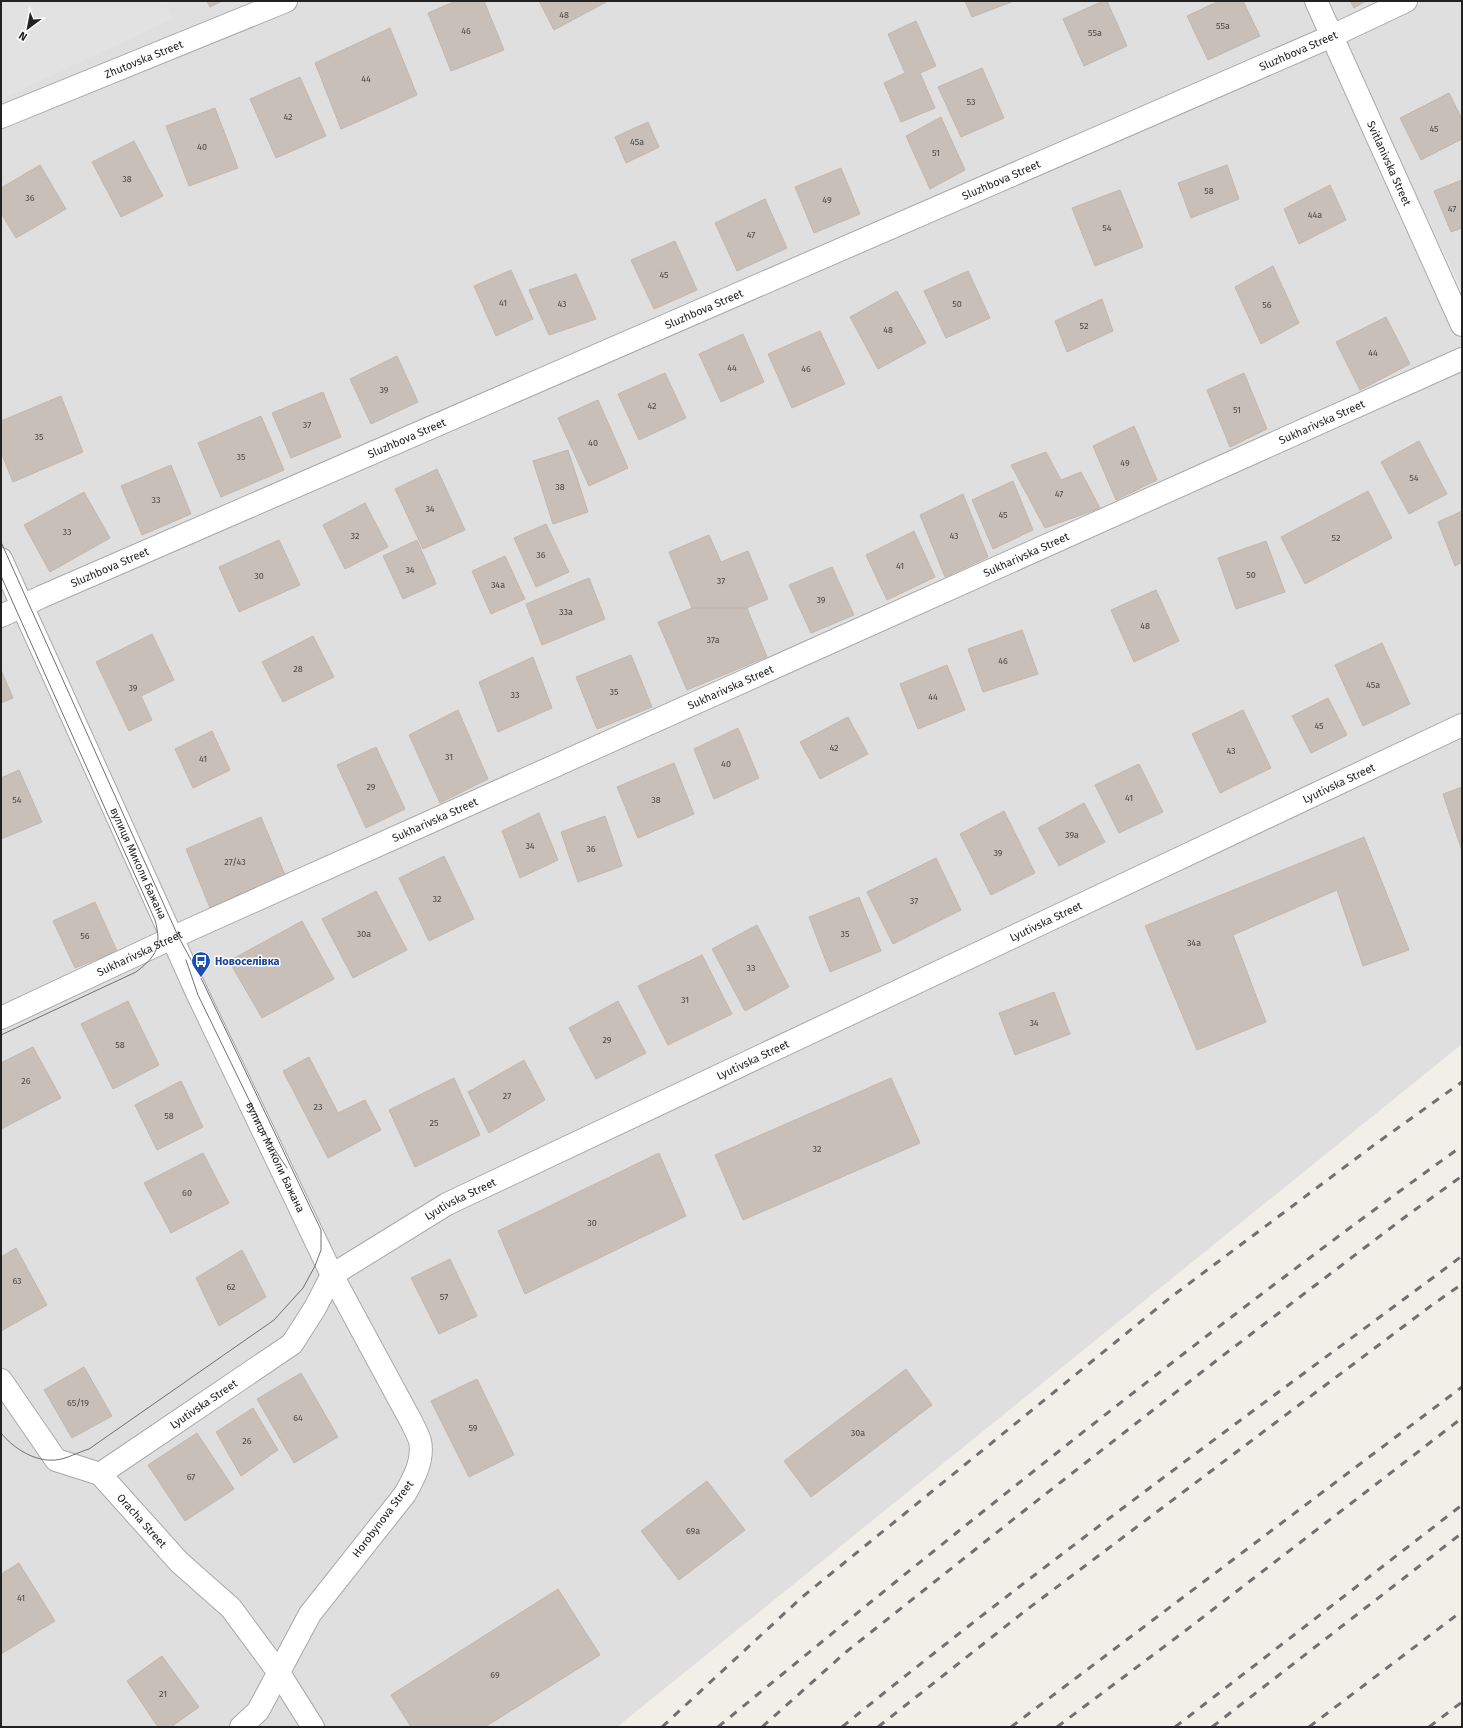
<svg xmlns="http://www.w3.org/2000/svg" width="1463" height="1728" font-family="'Fira Sans',sans-serif">
<rect width="100%" height="100%" fill="#f2efe9"/>
<!-- residential -->
<path fill="#e0dfdf" d="M1 1H1462V292L1428 219 1462 295V1044L617 1727H1Z"/>
<!-- parking -->
<path fill="#e2e2e2" d="M1 1H166L173 19 1 99Z"/>
<!-- building -->
<path fill="#c7bfb8" stroke="#c4b6ab" d="M207 1H222L210 7Z
M456 1H484L504 50 451 71 428 13Z
M539 1H608L554 30Z
M965 1H1014L972 17Z
M1103 1H1107L1127 46 1084 66 1063 19Z
M1219 1H1243L1260 36 1208 60 1187 16Z
M1350 1H1366L1354 8Z
M916 21 936 66 920 73 935 108 901 122 884 83 905 73 888 34Z
M390 28 417 95 341 129 315 63Z
M982 68 1004 118 961 137 938 87Z
M300 77 326 136 276 158 250 99Z
M1449 93 1462 119V139L1421 160 1400 118Z
M215 108 238 168 189 186 166 126Z
M941 117 965 170 930 189 906 136Z
M648 122 659 147 626 163 615 137Z
M134 141 163 196 121 217 92 162Z
M40 165 66 209 16 238 1 213V188Z
M1227 165 1239 199 1191 218 1178 183Z
M841 168 860 214 814 233 795 187Z
M1462 180V228L1451 232 1434 191Z
M1330 185 1346 220 1299 244 1284 209Z
M1120 190 1143 247 1095 266 1072 208Z
M765 199 787 248 737 271 715 223Z
M675 241 697 290 654 309 631 260Z
M1273 266 1299 323 1261 344 1235 287Z
M511 270 533 319 496 336 474 286Z
M968 271 990 318 946 338 924 291Z
M576 274 596 319 549 335 529 290Z
M897 291 926 343 878 369 850 317Z
M1102 299 1113 331 1067 352 1055 321Z
M1386 317 1410 364 1360 390 1336 342Z
M820 331 845 384 792 408 768 354Z
M743 334 764 382 721 402 699 354Z
M397 356 418 402 371 424 350 379Z
M665 373 686 418 639 440 618 394Z
M1244 373 1267 429 1230 447 1207 390Z
M323 392 341 437 291 458 272 413Z
M61 396 83 452 13 482 1 452V421Z
M598 400 628 468 589 486 558 418Z
M261 416 284 470 221 497 198 443Z
M1134 426 1157 480 1116 500 1093 446Z
M1419 441 1447 494 1409 514 1381 462Z
M568 450 588 512 553 524 533 461Z
M1046 452 1061 480 1081 472 1100 508 1045 528 1011 465Z
M171 465 191 514 142 535 121 486Z
M437 469 465 530 423 549 395 489Z
M1013 481 1033 530 993 549 972 500Z
M1368 491 1392 538 1305 584 1281 537Z
M84 492 110 538 50 572 24 525Z
M963 494 988 557 945 577 920 515Z
M365 503 388 547 345 569 323 525Z
M1462 511V562L1455 566 1438 522Z
M546 524 569 572 536 587 514 538Z
M914 531 935 577 887 600 866 555Z
M709 535 721 562 748 551 768 599 747 608H692L669 552Z
M279 540 300 585 239 612 219 567Z
M417 540 436 584 403 599 383 556Z
M1266 541 1285 592 1236 609 1218 558Z
M505 556 525 599 491 614 472 571Z
M832 567 854 615 811 633 789 585Z
M589 578 605 619 542 645 526 604Z
M1156 590 1179 641 1134 662 1111 610Z
M692 608H747L767 657 687 690 658 622Z
M1022 630 1038 674 983 692 968 649Z
M152 634 174 680 141 696 152 720 129 731 96 662Z
M313 636 334 677 283 702 262 662Z
M1382 643 1410 704 1363 726 1335 665Z
M631 655 652 707 597 729 576 677Z
M533 657 552 708 498 732 479 682Z
M947 665 965 710 918 729 900 684Z
M1 670 13 698 1 703Z
M1328 698 1347 735 1311 753 1292 716Z
M458 710 488 779 440 803 409 735Z
M1243 710 1271 768 1220 793 1192 734Z
M848 717 868 754 820 779 800 742Z
M738 728 759 778 714 799 694 749Z
M212 731 230 770 193 788 175 749Z
M376 747 405 809 366 828 337 765Z
M674 763 694 814 638 838 617 787Z
M1139 764 1163 812 1119 833 1095 785Z
M19 770 42 822 1 839V778Z
M1462 787V851L1443 794Z
M1084 803 1105 842 1059 866 1038 828Z
M1004 811 1035 873 991 895 960 834Z
M539 813 558 860 520 878 502 831Z
M605 816 622 866 578 882 561 832Z
M261 817 285 875 210 908 186 849Z
M1364 837 1409 950 1363 966 1337 890 1233 935 1266 1022 1197 1050 1145 926Z
M444 856 474 919 429 941 399 878Z
M936 858 961 910 893 944 867 892Z
M376 891 407 950 353 978 322 919Z
M859 897 881 951 830 972 809 917Z
M95 902 117 951 75 968 53 921Z
M302 921 334 979 262 1018 229 961Z
M757 925 789 987 745 1011 712 949Z
M702 955 732 1014 668 1045 638 986Z
M1054 992 1070 1034 1015 1055 999 1013Z
M128 1001 159 1065 113 1089 81 1024Z
M618 1001 646 1053 596 1079 569 1028Z
M33 1047 61 1098 1 1129V1063Z
M309 1057 338 1113 365 1100 381 1130 328 1158 283 1071Z
M524 1060 545 1100 489 1133 468 1092Z
M454 1078 480 1135 415 1167 389 1110Z
M891 1078 920 1143 743 1220 715 1155Z
M181 1081 203 1127 157 1150 135 1105Z
M203 1153 229 1203 171 1233 144 1183Z
M659 1153 686 1216 525 1294 498 1231Z
M16 1248 47 1305 1 1331V1257Z
M242 1250 266 1297 219 1326 196 1278Z
M450 1259 477 1316 439 1334 411 1278Z
M84 1367 112 1416 72 1438 44 1390Z
M906 1369 932 1405 811 1497 784 1461Z
M301 1373 338 1437 294 1463 257 1399Z
M477 1379 514 1455 469 1477 431 1401Z
M253 1408 278 1450 241 1476 216 1432Z
M197 1433 234 1489 185 1521 148 1465Z
M707 1481 745 1530 679 1580 641 1531Z
M19 1563 55 1621 1 1654V1574Z
M558 1589 600 1655 485 1727H411L391 1695Z
M162 1656 199 1707 171 1727H158L127 1681Z"/>
<g fill="none" stroke-linecap="round" stroke-linejoin="round">
<!-- minor casing -->
<g stroke="#a9a9a9" stroke-width="24">
<g id="minor">
<path id="s1" d="M1316 1 1462 325"/>
<path id="s2" d="M1 117 286 1"/>
<path id="s3" d="M1 559 198 995 332 1275 412 1423C415 1429 418 1435 420 1441 424 1460 414 1478 405 1494L310 1614 258 1711 241 1727"/>
<path id="s4" d="M1 616 41 597 1332 36 1406 1"/>
<path id="s5" d="M1 1018 189 930 1462 359"/>
<path id="s6" d="M1 1380 56 1460 100 1474 179 1562 231 1608 279 1673 313 1727"/>
<path id="s7" d="M100 1474 292 1344 315 1308 332 1275 447 1204 1462 725"/>
</g>
</g>
<!-- minor -->
<use href="#minor" stroke="#fff" stroke-width="22"/>
<!-- tram -->
<path stroke="#707070" stroke-width="1" d="M1 542 178 936 201 978 321 1230V1250L315 1266 303 1288 274 1320 89 1449C79 1452 66 1459 56 1460 35 1462 14 1449 1 1433
M1 576 155 920C162 946 157 956 136 972L1 1035
M186 960 198 995 269 1141 287 1168"/>
<!-- rail -->
<path stroke="#707070" stroke-width="3" stroke-dasharray="8 8" stroke-linecap="butt" d="M662 1727 801 1598 1171 1297 1374 1145 1462 1082
M718 1727C961 1527 1206 1330 1462 1146
M762 1727 846 1652 1020 1514 1221 1357 1405 1217 1462 1176
M842 1727C1043 1563 1254 1411 1462 1256
M878 1727 1025 1611 1432 1305 1462 1284
M1011 1727 1462 1387
M1057 1727 1185 1631 1462 1418
M1175 1727 1462 1505
M1212 1727 1462 1533
M1309 1727 1462 1611
M1429 1727 1462 1702"/>
</g>
<!-- icons -->
<defs>
<g id="bus-pin" transform="scale(1)"><path d="M0 17L-7.5 6A9.5 9.5 0 1 1 7.5 6Z" fill="#1a4fb4" stroke="#fff"/><path d="M-5-6H5V4H4V6H2V4H-2V6H-4V4H-5ZM-3.5-4V0h7V-4ZM-3.5 1.2v1.5H-2V1.2ZM2 1.2v1.5H3.5V1.2Z" fill="#fff"/></g>
</defs>
<g fill-rule="evenodd">
<use href="#bus-pin" x="201" y="961"/>
</g>
<g text-anchor="middle" dominant-baseline="central" stroke-width="3" stroke-linejoin="round" paint-order="stroke">
<!-- number labels -->
<g font-size="9" fill="#4b4948">
<text x="564" y="15">48</text>
<text x="1223" y="26">55а</text>
<text x="466" y="31">46</text>
<text x="1095" y="33">55а</text>
<text x="366" y="79">44</text>
<text x="971" y="102">53</text>
<text x="288" y="117">42</text>
<text x="1434" y="129">45</text>
<text x="637" y="142">45а</text>
<text x="202" y="147">40</text>
<text x="936" y="153">51</text>
<text x="127" y="179">38</text>
<text x="1209" y="191">58</text>
<text x="30" y="198">36</text>
<text x="827" y="200">49</text>
<text x="1452" y="209">47</text>
<text x="1315" y="215">44а</text>
<text x="1107" y="228">54</text>
<text x="751" y="235">47</text>
<text x="664" y="275">45</text>
<text x="503" y="303">41</text>
<text x="562" y="304">43</text>
<text x="957" y="304">50</text>
<text x="1267" y="305">56</text>
<text x="1084" y="326">52</text>
<text x="888" y="330">48</text>
<text x="1373" y="353">44</text>
<text x="732" y="368">44</text>
<text x="806" y="369">46</text>
<text x="384" y="390">39</text>
<text x="652" y="406">42</text>
<text x="1237" y="410">51</text>
<text x="307" y="425">37</text>
<text x="39" y="437">35</text>
<text x="593" y="443">40</text>
<text x="241" y="457">35</text>
<text x="1125" y="463">49</text>
<text x="1414" y="478">54</text>
<text x="560" y="487">38</text>
<text x="1059" y="494">47</text>
<text x="156" y="500">33</text>
<text x="430" y="509">34</text>
<text x="1003" y="515">45</text>
<text x="67" y="532">33</text>
<text x="355" y="536">32</text>
<text x="954" y="536">43</text>
<text x="1336" y="538">52</text>
<text x="541" y="555">36</text>
<text x="900" y="566">41</text>
<text x="410" y="570">34</text>
<text x="1251" y="575">50</text>
<text x="259" y="576">30</text>
<text x="721" y="581">37</text>
<text x="498" y="585">34а</text>
<text x="821" y="600">39</text>
<text x="566" y="612">33а</text>
<text x="1145" y="626">48</text>
<text x="713" y="640">37а</text>
<text x="1003" y="661">46</text>
<text x="298" y="669">28</text>
<text x="1373" y="685">45а</text>
<text x="133" y="688">39</text>
<text x="614" y="692">35</text>
<text x="515" y="695">33</text>
<text x="933" y="697">44</text>
<text x="1319" y="726">45</text>
<text x="834" y="748">42</text>
<text x="1231" y="751">43</text>
<text x="449" y="757">31</text>
<text x="203" y="759">41</text>
<text x="726" y="764">40</text>
<text x="371" y="787">29</text>
<text x="1129" y="798">41</text>
<text x="17" y="800">54</text>
<text x="656" y="800">38</text>
<text x="1072" y="835">39а</text>
<text x="530" y="846">34</text>
<text x="591" y="849">36</text>
<text x="998" y="853">39</text>
<text x="235" y="862">27/43</text>
<text x="437" y="899">32</text>
<text x="914" y="901">37</text>
<text x="364" y="934">30а</text>
<text x="845" y="934">35</text>
<text x="85" y="936">56</text>
<text x="1194" y="943">34а</text>
<text x="751" y="968">33</text>
<text x="685" y="1000">31</text>
<text x="1034" y="1023">34</text>
<text x="607" y="1040">29</text>
<text x="120" y="1045">58</text>
<text x="26" y="1081">26</text>
<text x="507" y="1096">27</text>
<text x="318" y="1107">23</text>
<text x="169" y="1116">58</text>
<text x="434" y="1123">25</text>
<text x="817" y="1149">32</text>
<text x="187" y="1193">60</text>
<text x="592" y="1223">30</text>
<text x="17" y="1281">63</text>
<text x="231" y="1287">62</text>
<text x="444" y="1297">57</text>
<text x="78" y="1403">65/19</text>
<text x="298" y="1418">64</text>
<text x="473" y="1428">59</text>
<text x="858" y="1433">30а</text>
<text x="247" y="1441">26</text>
<text x="191" y="1477">67</text>
<text x="693" y="1531">69а</text>
<text x="21" y="1598">41</text>
<text x="495" y="1675">69</text>
<text x="163" y="1694">21</text>
</g>
<!-- street labels -->
<g font-size="11" fill="#222" stroke="#fff">
<text stroke="none"><textPath href="#s4" startOffset="1415">Sluzhbova Street</textPath></text>
<text stroke="none"><textPath href="#s2" startOffset="154">Zhutovska Street</textPath></text>
<text stroke="none"><textPath href="#s1" startOffset="178">Svitlanivska Street</textPath></text>
<text stroke="none"><textPath href="#s4" startOffset="1091">Sluzhbova Street</textPath></text>
<text stroke="none"><textPath href="#s4" startOffset="767">Sluzhbova Street</textPath></text>
<text stroke="none"><textPath href="#s5" startOffset="1449">Sukharivska Street</textPath></text>
<text stroke="none"><textPath href="#s4" startOffset="443">Sluzhbova Street</textPath></text>
<text stroke="none"><textPath href="#s5" startOffset="1125">Sukharivska Street</textPath></text>
<text stroke="none"><textPath href="#s4" startOffset="119">Sluzhbova Street</textPath></text>
<text stroke="none"><textPath href="#s5" startOffset="801">Sukharivska Street</textPath></text>
<text stroke="none"><textPath href="#s7" startOffset="1433">Lyutivska Street</textPath></text>
<text stroke="none"><textPath href="#s5" startOffset="477">Sukharivska Street</textPath></text>
<text stroke="none"><textPath href="#s3" startOffset="334">вулиця Миколи Бажана</textPath></text>
<text stroke="none"><textPath href="#s7" startOffset="1109">Lyutivska Street</textPath></text>
<text stroke="none"><textPath href="#s5" startOffset="153">Sukharivska Street</textPath></text>
<text stroke="none"><textPath href="#s7" startOffset="785">Lyutivska Street</textPath></text>
<text stroke="none"><textPath href="#s3" startOffset="658">вулиця Миколи Бажана</textPath></text>
<text stroke="none"><textPath href="#s7" startOffset="461">Lyutivska Street</textPath></text>
<text stroke="none"><textPath href="#s7" startOffset="125">Lyutivska Street</textPath></text>
<text transform="translate(383 1519) rotate(-53)">Horobynova Street</text>
<text stroke="none"><textPath href="#s6" startOffset="206">Oracha Street</textPath></text>
</g>
<!-- transit labels -->
<g font-size="11" font-weight="bold" fill="#164399" stroke="#fff" text-anchor="start">
<text x="215" y="961">Новоселівка</text>
</g>
</g>
<!-- border -->
<rect width="1463" height="1728" fill="none" stroke="#222222" stroke-width="4"/>
<!-- north arrow -->
<g transform="translate(28 28) rotate(212)" stroke="#ffffff" stroke-width="3" paint-order="stroke">
<path d="M0-3L7 15L0 10L-7 15Z" fill="#222222"/>
<text y="-6" font-size="11" font-weight="bold" text-anchor="middle" fill="#222222">N</text>
</g>
</svg>
